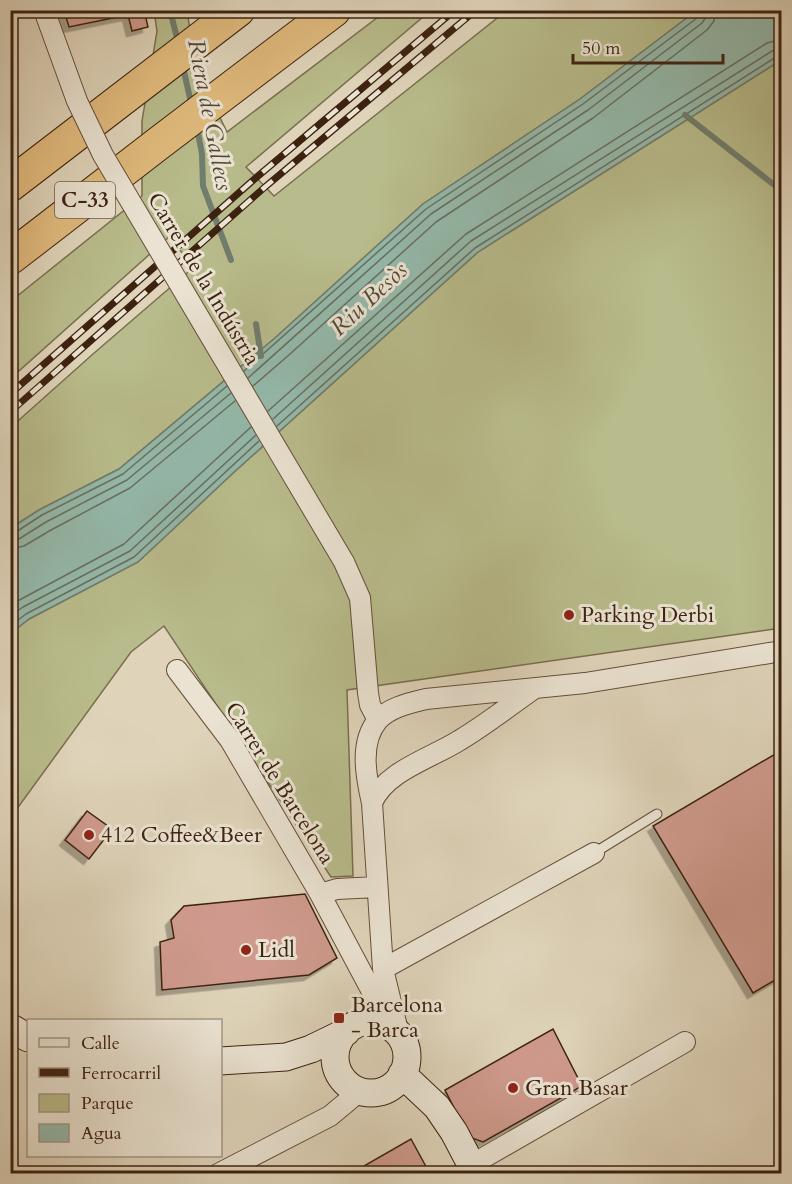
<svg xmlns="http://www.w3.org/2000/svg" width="792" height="1184" font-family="Cardo,serif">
<defs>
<filter id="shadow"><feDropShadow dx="-5.5" dy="5.5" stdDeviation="0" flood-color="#0004"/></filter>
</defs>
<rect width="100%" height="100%" fill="#dfd4ba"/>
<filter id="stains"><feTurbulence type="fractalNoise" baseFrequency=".00333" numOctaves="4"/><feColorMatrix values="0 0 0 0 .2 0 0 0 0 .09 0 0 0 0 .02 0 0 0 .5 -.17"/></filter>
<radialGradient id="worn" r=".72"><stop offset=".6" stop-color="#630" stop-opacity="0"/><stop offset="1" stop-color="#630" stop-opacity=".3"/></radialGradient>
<!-- green -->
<path fill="#b8bb8b" stroke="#7a6e4e" stroke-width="1.5" d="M154 11H187L196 68 227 132 386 11H430L246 167 274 196 506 11H696L580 99 423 204 275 338 119 469 39 510 11 528 10 428 93 354 194 267 169 237 11 378V301L142 196V121L157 31Z
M781 60V628L347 690 353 876 331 877 164 626 131 652 11 817V633L29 619 138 562 232 474 478 252Z"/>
<!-- water -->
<path fill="#94b9ab" stroke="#717d6d" stroke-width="1.5" d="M696 11H781V60L478 252 232 474 138 562 29 619 11 633V528L39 510 119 469 275 338 423 204 580 99Z"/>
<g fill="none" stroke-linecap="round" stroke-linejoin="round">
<!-- shore -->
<path stroke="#686e5e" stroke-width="1.5" d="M244 371 426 209 583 104 697 18 699 10
M248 378 431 214 588 110 702 23 706 17 707 10
M253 386 290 354 436 222 593 118 707 30 714 21 716 10
M268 411 466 234 767 43 782 39
M273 419 471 241 772 51 782 48
M277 426 475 248 776 57 782 56
M10 533 16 532 42 515 123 474 227 386
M10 540 19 539 46 522 127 480 231 393
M10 549 24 546 51 530 130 488 235 401
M10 605 124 544 251 427
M10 616 23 607 130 551 256 435
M10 626 26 614 134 557 259 441"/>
<!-- stream -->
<path stroke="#717d6d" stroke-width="6" d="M170 10 178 42
M183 67 192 107
M685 115 782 191
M197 128 202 154 203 186 231 260
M256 324 261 356"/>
</g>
<!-- building -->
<path fill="#cf9a8d" stroke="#3d2210" stroke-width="1.5" filter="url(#shadow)" d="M64 10H144L148 27 132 31 128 15 69 27Z
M782 750V976L753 993 653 826Z
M87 811 112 829 89 859 65 840Z
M305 894 337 958 309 975 162 990 160 942 174 938 171 920 184 906Z
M553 1029 582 1086 483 1142 469 1137 445 1090Z
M411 1139 430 1174H350Z"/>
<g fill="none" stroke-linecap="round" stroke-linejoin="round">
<!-- lane casing -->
<g stroke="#664e3a" stroke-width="11">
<path id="lane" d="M594 853 657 814"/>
</g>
<!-- street casing -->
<g stroke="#664e3a" stroke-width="22">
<path id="street" d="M344 562 360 598 368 693 370 705 378 720
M177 670 230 740 320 894 377 1001
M372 803C385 771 432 758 460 740 485 725 508 707 532 690
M320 894 337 889 377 887
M383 969 594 853
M372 1021 379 989
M399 1035 383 969 372 803C366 777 359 742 378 720 390 707 410 703 426 699L585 683 782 651
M471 1165 685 1042
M218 1174 330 1116 360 1091"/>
</g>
<!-- secondary casing -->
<g stroke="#3d2210" stroke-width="29">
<path id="secondary" d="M335 1057a36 36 0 1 1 72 0a36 36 0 1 1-72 0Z
M10 1027 28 1038
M220 1061 286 1057 311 1049 346 1032
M402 1074 437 1107 454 1132 476 1174"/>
</g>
<!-- highway casing -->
<g stroke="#3d2210" stroke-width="35">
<path id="highway" d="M10 185 238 10
M10 258 159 143 334 10"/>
</g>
<!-- lane -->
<use href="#lane" stroke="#eae3d2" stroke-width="9"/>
<!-- street -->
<use href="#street" stroke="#eae3d2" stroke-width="20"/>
<!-- secondary -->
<use href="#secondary" stroke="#eae3d2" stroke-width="27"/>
<!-- highway -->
<use href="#highway" stroke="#e0ba7d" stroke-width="33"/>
<!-- rail casing -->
<g stroke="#3d2210" stroke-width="7">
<path id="rail" d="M10 394 258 176 455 10
M10 412 265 187 476 10"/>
</g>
<!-- rail -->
<use href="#rail" stroke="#eae3d2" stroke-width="4.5" stroke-dasharray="14" stroke-linecap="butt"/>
<!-- street-bridge casing -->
<g stroke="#664e3a" stroke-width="22" stroke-linecap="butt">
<path id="street-bridge" d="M44 10 77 101 103 155 344 562"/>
</g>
<!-- street-bridge -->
<use href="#street-bridge" stroke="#eae3d2" stroke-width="20"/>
</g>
<!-- markers -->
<g fill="#8f2418" stroke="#eae3d2" stroke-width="2">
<circle cx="569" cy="615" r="6"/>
<circle cx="89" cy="835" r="6"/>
<circle cx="246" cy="950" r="6"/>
<rect x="333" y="1012" width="12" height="12" rx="3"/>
<circle cx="513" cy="1088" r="6"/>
</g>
<g text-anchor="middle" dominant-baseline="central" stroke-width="6" stroke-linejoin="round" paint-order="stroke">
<!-- shield labels -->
<rect fill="#eae3d2" stroke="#715c4a" stroke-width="1.5" x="55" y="182" width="60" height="36" rx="4.5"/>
<g font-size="21" font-weight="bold" fill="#3d2210">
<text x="85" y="200">C-33</text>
</g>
<!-- street labels -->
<g font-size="22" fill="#3d2210" stroke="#eae3d2">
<text transform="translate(204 279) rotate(59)">Carrer de la Indústria</text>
<text transform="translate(280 783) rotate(58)">Carrer de Barcelona</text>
</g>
<!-- poi labels -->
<g font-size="22" fill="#3d2210" stroke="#eae3d2" text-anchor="start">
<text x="581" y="615">Parking Derbi</text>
<text x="101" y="835">412 Coffee&amp;Beer</text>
<text x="258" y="950">Lidl</text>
<text x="351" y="1005">Barcelona<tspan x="351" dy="25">- Barca</tspan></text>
<text x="525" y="1088">Gran Basar</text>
</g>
<!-- water labels -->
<g font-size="24" font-style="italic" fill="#534837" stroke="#eae3d2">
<text transform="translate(210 115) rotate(79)">Riera de Gallecs</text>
<text transform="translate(369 299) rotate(-43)">Riu Besòs</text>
</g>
</g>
<!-- margin -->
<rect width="792" height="1184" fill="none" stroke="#dfd4ba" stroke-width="36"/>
<rect x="12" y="12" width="768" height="1160" fill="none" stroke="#3d2210" stroke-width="3"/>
<rect x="18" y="18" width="756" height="1148" fill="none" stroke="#3d2210" stroke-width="1.5"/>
<!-- legend -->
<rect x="27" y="1019" width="195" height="138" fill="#eae3d2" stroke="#a59684" stroke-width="1.5"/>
<rect x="39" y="1038" width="30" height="9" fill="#eae3d2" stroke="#a59684" stroke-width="1.5"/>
<text x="81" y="1049" font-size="18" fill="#3d2210">Calle</text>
<rect x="39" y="1068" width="30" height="9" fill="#3d2210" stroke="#a59684" stroke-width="1.5"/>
<text x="81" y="1079" font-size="18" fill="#3d2210">Ferrocarril</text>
<rect x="39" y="1094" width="30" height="18" fill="#b8bb8b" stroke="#a59684" stroke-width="1.5"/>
<text x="81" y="1109" font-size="18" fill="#3d2210">Parque</text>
<rect x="39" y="1124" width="30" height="18" fill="#94b9ab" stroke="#a59684" stroke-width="1.5"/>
<text x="81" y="1139" font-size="18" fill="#3d2210">Agua</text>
<!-- scale -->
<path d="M573 54v9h150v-9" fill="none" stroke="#3d2210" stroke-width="3"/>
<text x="582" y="54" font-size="18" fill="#3d2210" stroke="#eae3d2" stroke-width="4.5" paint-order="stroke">50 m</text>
<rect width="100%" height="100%" filter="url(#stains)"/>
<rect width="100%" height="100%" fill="url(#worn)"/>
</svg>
